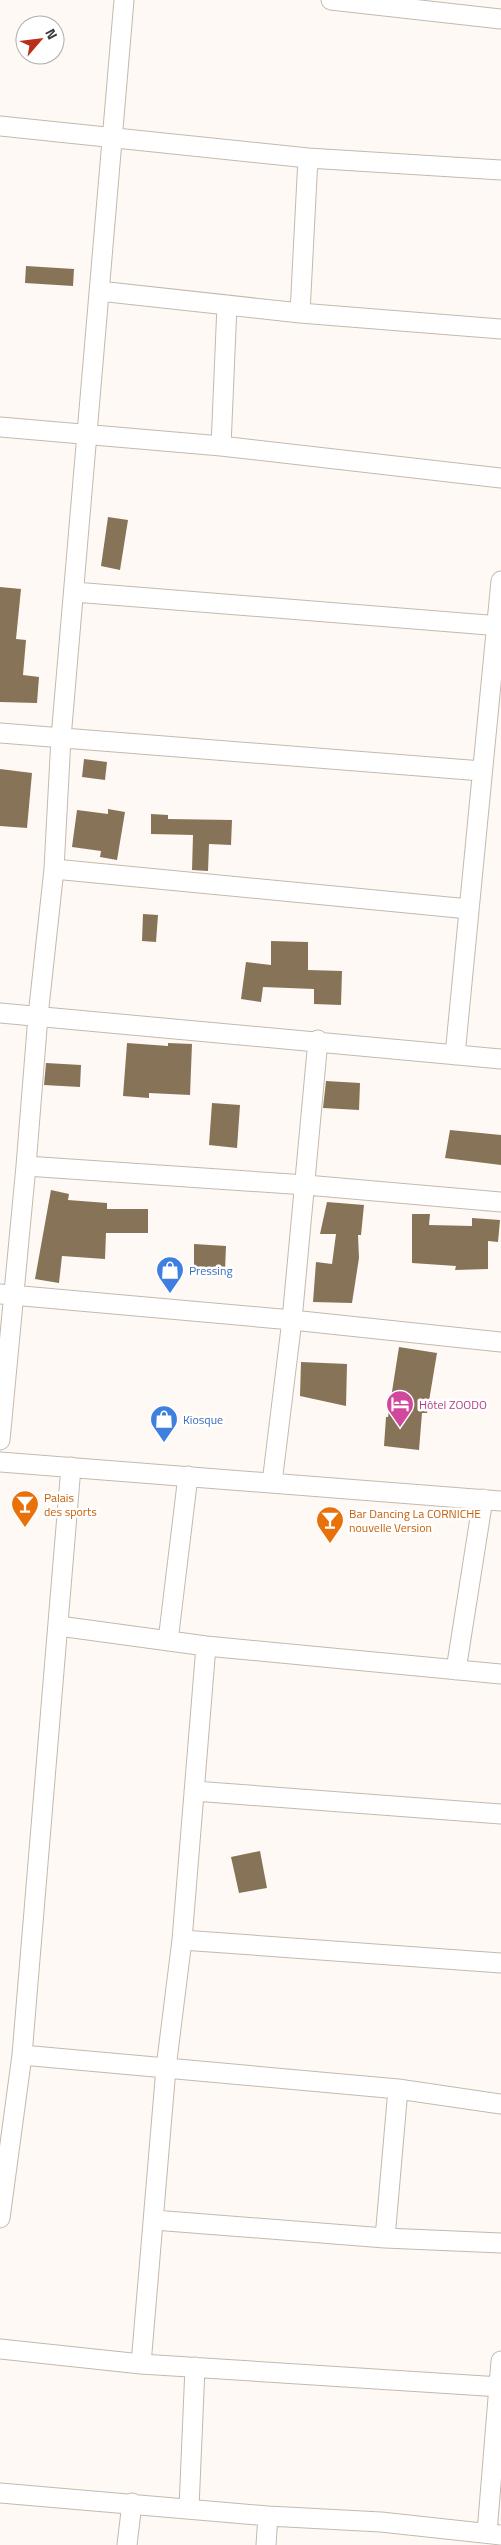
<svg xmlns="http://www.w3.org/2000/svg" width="501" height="2545" font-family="'Titillium Web',sans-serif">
<rect width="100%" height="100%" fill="#fef9f4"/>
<!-- building -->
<path fill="#877358" d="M26 266 74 269 73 286 25 283Z
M108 517 128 520 120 570 101 566Z
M0 587 21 589 16 639 26 640 23 675 39 677 37 703 0 702Z
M84 759 107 762 105 780 82 777Z
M0 769 32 773 27 828 0 826Z
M108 809 125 812 117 860 100 857 101 851 72 847 77 810 108 814Z
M151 814 168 815V819L232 820 231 845 209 844 208 871 192 870 193 835 151 834Z
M143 914 158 915 156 942 142 941Z
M271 941 308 942V970L342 971 341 1005 314 1004V989L263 987 261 1002 241 999 246 962 271 965Z
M127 1043 168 1046V1043L192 1044 190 1095 149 1093V1098L123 1096Z
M46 1063 81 1065 80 1087 44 1085Z
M326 1081 360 1083 359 1110 323 1108Z
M212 1103 240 1105 237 1148 209 1145Z
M450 1130 501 1135V1165L445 1158Z
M51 1190 69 1194 68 1200 107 1203V1209H148V1233H106L105 1259 62 1256 59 1283 35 1279Z
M327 1202 364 1205 361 1235H358L359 1258 352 1303 313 1302 316 1262 332 1264 336 1234H320Z
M412 1214H430L429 1225 472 1226V1218L500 1220 498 1242 488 1241V1269L455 1270 456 1266 412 1263Z
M194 1244 226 1246 225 1270 194 1268Z
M399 1347 437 1353 427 1413H422L419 1450 384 1446 386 1417H388Z
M301 1362 347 1364 346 1406 300 1396Z
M260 1851 267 1888 239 1893 231 1857Z"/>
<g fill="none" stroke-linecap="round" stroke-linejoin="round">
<!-- street casing -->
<g stroke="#c4b9ae" stroke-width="21">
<path id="street" d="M331 0 501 19
M0 126 308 158 501 170
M99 291 300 313 501 329
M300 313 308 158
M0 427 221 446 501 478
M221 446 227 305
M74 592 501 626
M0 733 482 771
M54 869 469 909
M0 1013 501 1059
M455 1055 501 581
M26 1166 306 1185 501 1202
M0 1294 292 1320 501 1342
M0 1440 26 1166 38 1016 54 869 61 738 124 0
M0 1462 501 1501
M272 1483 292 1320 318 1040
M59 1626 206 1646 501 1674
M168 1641 188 1476
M456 1670 483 1499
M194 1791 501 1814
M182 1940 501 1963
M22 2055 398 2089 501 2104
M0 2218 22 2055 71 1467
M154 2220 385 2238 501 2243
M385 2238 398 2089
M0 2349 141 2364 501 2387
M141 2364 166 2068 182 1940 206 1646
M0 2493 268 2516 381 2522 501 2535
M189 2508 195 2367
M487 2533 501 2361
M127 2545 132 2503
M266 2545 268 2516"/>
</g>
<!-- street -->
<use href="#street" stroke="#fff" stroke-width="19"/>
</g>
<!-- icons -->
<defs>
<g id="shop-pin" transform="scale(1.4375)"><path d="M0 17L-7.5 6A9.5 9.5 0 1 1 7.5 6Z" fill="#3f7fe0" stroke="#fff"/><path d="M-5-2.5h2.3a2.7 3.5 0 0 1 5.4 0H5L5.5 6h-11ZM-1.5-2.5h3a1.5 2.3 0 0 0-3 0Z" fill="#fff"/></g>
<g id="hotel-pin" transform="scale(1.4375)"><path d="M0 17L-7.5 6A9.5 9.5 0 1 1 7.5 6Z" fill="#d1479c" stroke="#fff"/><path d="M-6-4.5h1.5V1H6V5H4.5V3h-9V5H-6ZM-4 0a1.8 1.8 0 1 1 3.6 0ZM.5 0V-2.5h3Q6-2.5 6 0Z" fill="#fff"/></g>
<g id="bar-pin" transform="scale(1.4375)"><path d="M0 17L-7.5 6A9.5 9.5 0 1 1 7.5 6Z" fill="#e8710a" stroke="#fff"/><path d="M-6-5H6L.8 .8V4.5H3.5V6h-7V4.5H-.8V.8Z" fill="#fff"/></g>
</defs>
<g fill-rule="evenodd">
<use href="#shop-pin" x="170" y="1270"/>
<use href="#hotel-pin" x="400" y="1404"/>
<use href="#shop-pin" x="164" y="1419"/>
<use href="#bar-pin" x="25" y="1504"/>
<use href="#bar-pin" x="330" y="1520"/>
</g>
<g text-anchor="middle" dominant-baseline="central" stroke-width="5" stroke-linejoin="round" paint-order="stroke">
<!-- shop labels -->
<g font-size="12" fill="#366cbe" stroke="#fff" text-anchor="start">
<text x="189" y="1270">Pressing</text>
<text x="183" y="1419">Kiosque</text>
</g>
<!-- hotel labels -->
<g font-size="12" fill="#b23c85" stroke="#fff" text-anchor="start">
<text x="419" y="1404">Hôtel ZOODO</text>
</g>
<!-- food labels -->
<g font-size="12" fill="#c56008" stroke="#fff" text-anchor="start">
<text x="44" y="1497">Palais<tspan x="44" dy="14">des sports</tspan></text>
<text x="349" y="1513">Bar Dancing La CORNICHE<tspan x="349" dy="14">nouvelle Version</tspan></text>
</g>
</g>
<!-- north arrow -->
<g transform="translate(40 40) rotate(62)"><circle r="24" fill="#ffffff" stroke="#b1afad"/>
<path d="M0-4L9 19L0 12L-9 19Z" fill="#bb2f1a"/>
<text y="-8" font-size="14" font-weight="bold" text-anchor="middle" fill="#3c3833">N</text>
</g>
</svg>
